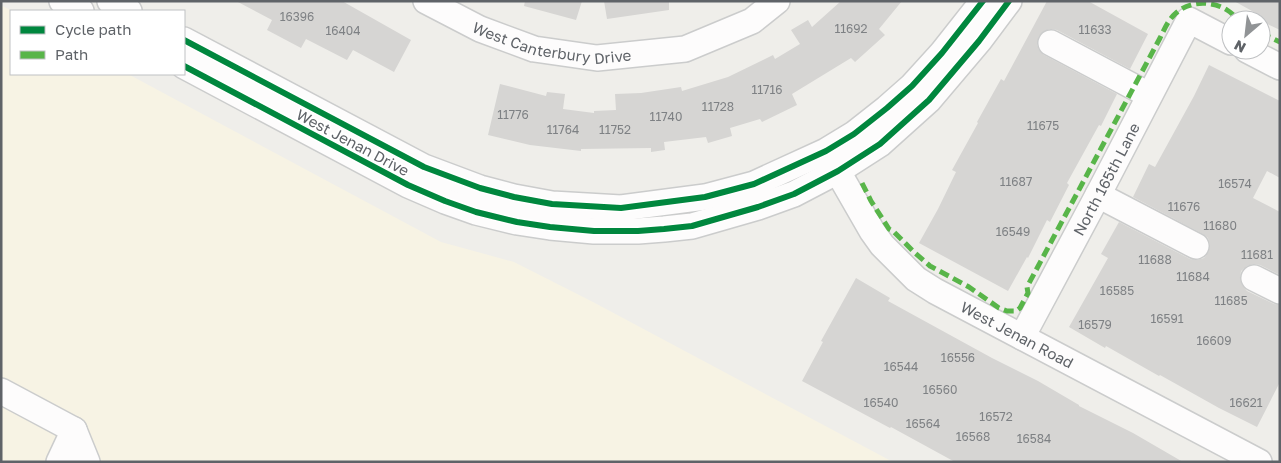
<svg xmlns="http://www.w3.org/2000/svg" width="1281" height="463" font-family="'Golos Text',sans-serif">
<rect width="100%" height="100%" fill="#efeeea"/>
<!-- commercial -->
<path fill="#f7f3e4" d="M1 5 12 11H11V74H128L441 242 514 262 593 302 893 462H1Z"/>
<!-- building -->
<path fill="#d6d5d3" d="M236 1H342L411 40 394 72 353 50 347 60 306 39 301 48 267 30 272 20Z
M525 1H582L576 20 524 6Z
M604 1H669V10L607 19Z
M841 1H902L879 29 885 35 855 62 851 58 792 94 797 105 762 122 760 119 730 128 732 136 708 143 706 137 664 142 665 150 651 152V148L581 149V151L530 145 488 135 500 84 546 96 547 92 565 94 563 109 594 113V111L616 110 615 94 641 93 681 87 682 91 728 77 773 55 775 59 800 44 791 30 808 20 812 27Z
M1047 1H1088L1148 34 1130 69 1057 30 1050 29 1044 31 1039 36 1037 44 1039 50 1044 55 1117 94 1101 126 1099 125 1067 183 1069 185 1050 222 1047 220 1028 258 1027 257 1008 291 919 243 938 209 956 172 952 170 978 123 977 122 1001 79 1004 81Z
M1234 1H1280V30L1259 20 1261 16Z
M1209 65 1280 101V178L1267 171 1253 198 1280 212V275L1260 265 1253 264 1247 266 1241 271 1240 278 1242 285 1247 291 1274 304 1280 305V382L1257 427 1219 408 1160 375 1159 376 1106 346 1105 348 1069 327 1108 258 1101 254 1119 222 1190 259 1197 260 1204 258 1208 253 1210 245 1208 238 1203 234 1133 197 1149 164 1155 167 1194 96Z
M856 278 890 298 888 301 992 358 1038 381 1079 405V406L1133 433 1183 462H955L891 427 890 428 802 381 823 342 821 341Z"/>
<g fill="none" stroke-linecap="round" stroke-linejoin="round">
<!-- minor casing -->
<g stroke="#cbcccc" stroke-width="28">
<g id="minor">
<path d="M62 1 81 11"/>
<path d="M110 1 129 11"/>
<path id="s1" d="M426 1 480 29 534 49 597 58 685 49 752 21 777 1"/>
<path d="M184 40 424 167 480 188 514 197 552 204 621 208 705 197 754 184 826 151 854 134 887 108 912 86 942 53 983 1"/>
<path d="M1051 43 1149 95"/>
<path d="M1247 50 1280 67"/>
<path d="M184 66 408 185 445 201 476 212 517 222 550 227 594 231H638L664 229 692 226 758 207 794 194 838 171 880 144 929 100 979 41 1009 1"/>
<path id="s2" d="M830 158 872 231 882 245 916 279 935 291 1022 337 1259 462"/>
<path d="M1098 195 1196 246"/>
<path d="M1254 278 1280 291"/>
<path id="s3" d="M1022 337 1098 195 1189 20 1231 42"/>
<path d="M1 391 74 430 87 462"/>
<path d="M59 462 74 430"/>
</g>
</g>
<!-- minor -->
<use href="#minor" stroke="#fdfcfc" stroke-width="25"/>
<!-- quiet -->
<path stroke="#58b549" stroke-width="5" stroke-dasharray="10 5" stroke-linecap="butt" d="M1261 33 1280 42
M862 183 871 201 889 229 893 231 915 253 930 266 969 287 999 308 1007 311H1016L1020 308 1028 293 1027 287 1160 38C1164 30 1168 20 1175 14 1188 1 1211 0 1227 10 1232 13 1235 17 1240 20"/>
<!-- cycleway casing -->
<g stroke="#fff" stroke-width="9">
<path id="cycleway" d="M184 40 424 167 480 188 514 197 552 204 621 208 705 197 754 184 826 151 854 134 887 108 912 86 942 53 983 1
M184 66 408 185 445 201 476 212 517 222 550 227 594 231H638L664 229 692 226 758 207 794 194 838 171 880 144 929 100 979 41 1009 1"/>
</g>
<!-- cycleway -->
<use href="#cycleway" stroke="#00873e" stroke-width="6"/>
</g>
<g text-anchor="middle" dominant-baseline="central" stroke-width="4" stroke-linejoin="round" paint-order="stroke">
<!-- number labels -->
<g font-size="12" fill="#7e8184">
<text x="297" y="16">16396</text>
<text x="851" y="28">11692</text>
<text x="1095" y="29">11633</text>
<text x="343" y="30">16404</text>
<text x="767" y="89">11716</text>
<text x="718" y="106">11728</text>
<text x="513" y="114">11776</text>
<text x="666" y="116">11740</text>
<text x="1043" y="125">11675</text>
<text x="563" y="129">11764</text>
<text x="615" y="129">11752</text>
<text x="1016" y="181">11687</text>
<text x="1235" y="183">16574</text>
<text x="1184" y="206">11676</text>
<text x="1220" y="225">11680</text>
<text x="1013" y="231">16549</text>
<text x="1257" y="254">11681</text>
<text x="1155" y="259">11688</text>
<text x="1193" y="276">11684</text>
<text x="1117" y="290">16585</text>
<text x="1231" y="300">11685</text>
<text x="1167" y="318">16591</text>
<text x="1095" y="324">16579</text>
<text x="1214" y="340">16609</text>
<text x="958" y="357">16556</text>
<text x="901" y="366">16544</text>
<text x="940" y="389">16560</text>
<text x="881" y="402">16540</text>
<text x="1246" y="402">16621</text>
<text x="996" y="416">16572</text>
<text x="923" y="423">16564</text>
<text x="973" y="436">16568</text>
<text x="1034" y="438">16584</text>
</g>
<!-- street labels -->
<g font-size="15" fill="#5f6368" stroke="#fff">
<text stroke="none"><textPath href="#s1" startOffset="135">West Canterbury Drive</textPath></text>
<text transform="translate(353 142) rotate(28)">West Jenan Drive</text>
<text stroke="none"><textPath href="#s3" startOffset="179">North 165th Lane</textPath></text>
<text stroke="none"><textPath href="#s2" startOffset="265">West Jenan Road</textPath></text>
</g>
</g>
<!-- border -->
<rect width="1281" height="463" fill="none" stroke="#5f6368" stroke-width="5"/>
<!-- legend -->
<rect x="10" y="10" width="175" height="65" fill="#ffffff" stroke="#bfc1c3"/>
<rect x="20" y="26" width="25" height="8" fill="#00873e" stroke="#bfc1c3"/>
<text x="55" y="35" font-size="15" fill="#5f6368">Cycle path</text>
<rect x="20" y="51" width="25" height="8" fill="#58b549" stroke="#bfc1c3"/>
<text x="55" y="60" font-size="15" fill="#5f6368">Path</text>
<!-- north arrow -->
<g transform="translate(1246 35) rotate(208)"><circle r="24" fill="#ffffff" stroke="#bfc1c3"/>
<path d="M0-4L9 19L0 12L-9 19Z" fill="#919496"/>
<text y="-8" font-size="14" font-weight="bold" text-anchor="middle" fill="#5f6368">N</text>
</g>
</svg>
